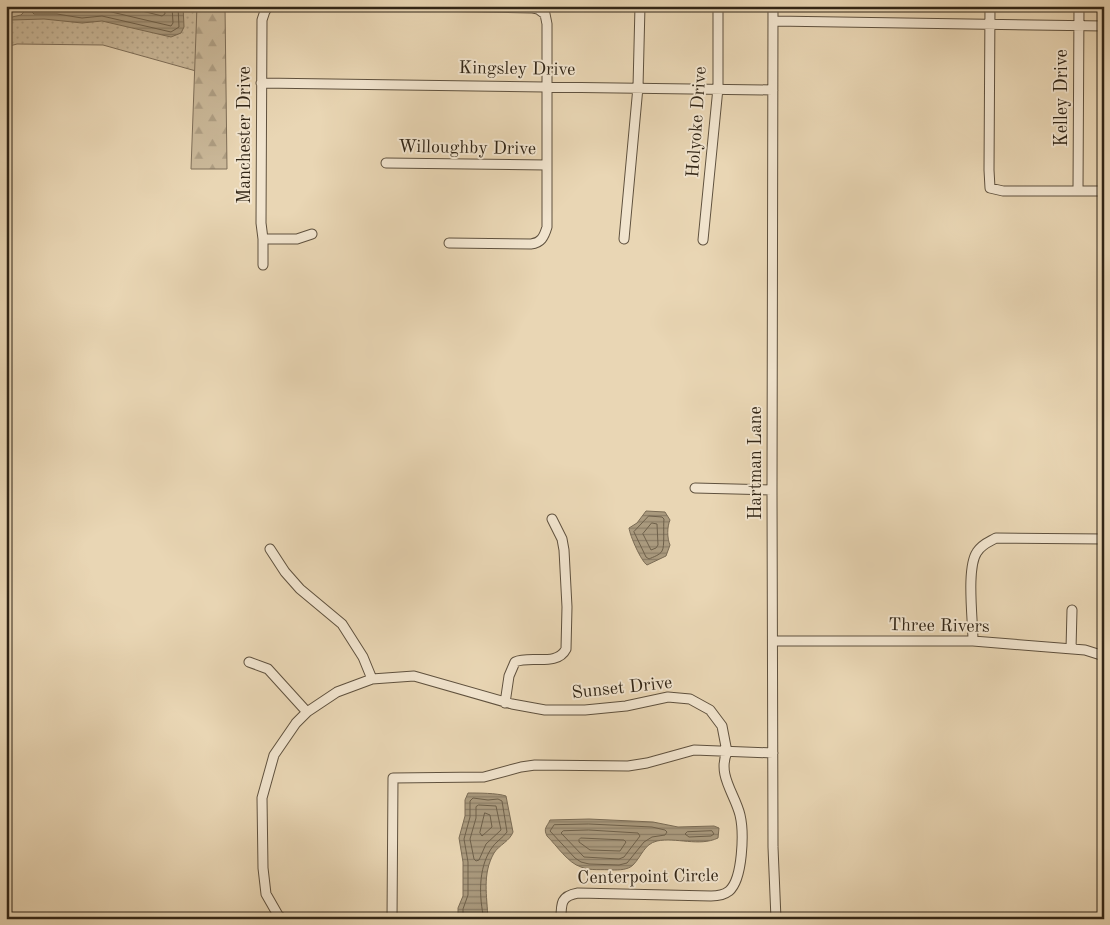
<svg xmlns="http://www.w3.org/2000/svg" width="1110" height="925" font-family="'Old Standard TT',serif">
<defs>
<pattern id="grass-dots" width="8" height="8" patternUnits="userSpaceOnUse" patternTransform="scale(1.25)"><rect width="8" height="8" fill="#cab899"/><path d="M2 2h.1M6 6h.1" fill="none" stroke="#ae9e83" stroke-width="1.8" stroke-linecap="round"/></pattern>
<pattern id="forest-firs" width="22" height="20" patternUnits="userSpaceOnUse" patternTransform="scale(1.25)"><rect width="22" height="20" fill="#cab899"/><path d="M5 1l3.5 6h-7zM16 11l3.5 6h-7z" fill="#ae9e83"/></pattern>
<pattern id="water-rules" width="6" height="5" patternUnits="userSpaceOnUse" patternTransform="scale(1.25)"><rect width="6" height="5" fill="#aa9a7e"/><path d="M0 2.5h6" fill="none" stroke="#8b7d66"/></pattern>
</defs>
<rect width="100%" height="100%" fill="#e9d6b4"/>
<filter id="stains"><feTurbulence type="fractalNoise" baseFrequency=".004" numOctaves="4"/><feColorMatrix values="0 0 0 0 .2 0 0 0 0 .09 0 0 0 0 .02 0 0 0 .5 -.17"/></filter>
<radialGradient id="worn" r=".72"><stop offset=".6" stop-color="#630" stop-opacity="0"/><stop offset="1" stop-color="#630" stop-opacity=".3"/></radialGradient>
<!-- grass -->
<path fill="url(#grass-dots)" stroke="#7e6e58" d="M6 6H197L196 71 103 45 17 44 6 47Z"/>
<!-- forest -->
<path fill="url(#forest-firs)" stroke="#7e6e58" d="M197 6H225L227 169H191Z"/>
<!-- water -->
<path fill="url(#water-rules)" stroke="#7a6b54" d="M30 6H183L184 27 181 33 171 37 102 21 82 23 44 19 11 20 12 17 21 15Z
M646 511 665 512 670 520C667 527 667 538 670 545L666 556 647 565C641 561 630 536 629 528L637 523Z
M468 793C478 793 497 793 506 796L513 832C510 841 499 845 494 853 482 874 487 896 488 919H458V908L463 896V862L459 838 465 816V800Z
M589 819 653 822 678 827 714 826 719 828 718 838C699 847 676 837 657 841 644 844 642 856 633 865 628 870 619 870 612 870 602 869 590 871 581 867 568 863 557 846 547 836 543 828 547 827 550 820Z"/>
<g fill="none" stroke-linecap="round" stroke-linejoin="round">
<!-- shore -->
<path stroke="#6e604a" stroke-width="1" d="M33 6 32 12 34 14H57L82 18 102 16 171 32 179 27 178 6
M39 6 82 11 103 10 171 26 173 23 172 6
M122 6 162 16 165 14 164 6
M649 516 662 517 664 519C663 526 665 547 662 551 660 555 653 557 649 559L646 557 634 532Z
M652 523 657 524 658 545 656 548 651 550 643 534Z
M479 805 496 806 501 830 486 844 479 860 476 861 474 859 470 839 476 818V807Z
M485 813 490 815 492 827 482 836 480 833Z
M589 824 652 827 665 830 667 832 665 835 652 837 644 842 627 863 619 865 589 864 581 862 575 858 550 831 554 825Z
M589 830 638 833 640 836 624 857 619 859 584 857 561 833 563 831Z
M712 831 714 834 711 836 689 837 685 834 687 832Z
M581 838 624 840 626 842 620 851 590 850 579 842V840Z
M463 919V909L468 895V862L464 839 470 817V801L473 798 488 800 498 799 502 801 507 832C503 838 495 842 491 849 478 869 479 897 484 919"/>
<!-- minor casing -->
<g stroke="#5f513e" stroke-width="11">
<path id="minor" d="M432 6 533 8 538 9 545 14 547 24V227C544 237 541 243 531 244L449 243
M773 6 772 490 773 847 776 919
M990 6 989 170 990 188 1003 191H1104
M774 21 1104 26
M261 83 773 90
M386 163 546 165
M1078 190 1079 6
M263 239H297L312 234
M624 239 638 87 640 6
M703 240 718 88V6
M263 265V239L261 223 262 20 265 11 269 6
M695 488 772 490
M270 549 285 572 300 589 342 624 363 657 372 679
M773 641H973L1085 650 1104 656
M973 641C973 620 966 568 977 552 982 544 989 542 996 538L1104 539
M1071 649 1072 610
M249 662 268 669 307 712
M505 703 509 676 515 662C530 655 557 667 566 649L567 607 564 550 562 539 552 519
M283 919 278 915 266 894 263 868 262 798 274 755 296 723 307 712 337 692 372 679 414 676 512 704 545 710H585L626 706 668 697 690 699 710 710 722 726 727 752
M392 919 393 778 484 777 521 767 535 765 628 766 647 763 694 750 773 753
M561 919C561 903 561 896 578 893L711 896C717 896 724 895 729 891 743 879 744 832 740 815 735 794 717 775 727 752"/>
</g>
<!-- minor -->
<use href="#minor" stroke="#f1e4ce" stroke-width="9"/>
</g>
<g text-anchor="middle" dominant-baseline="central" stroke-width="4" stroke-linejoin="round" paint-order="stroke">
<!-- street labels -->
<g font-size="18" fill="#312516" stroke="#f1e4ce">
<text transform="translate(517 69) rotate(1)">Kingsley Drive</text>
<text transform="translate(1062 98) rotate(-90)">Kelley Drive</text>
<text transform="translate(697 122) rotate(-86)">Holyoke Drive</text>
<text transform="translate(245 135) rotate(-90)">Manchester Drive</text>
<text transform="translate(467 148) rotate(1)">Willoughby Drive</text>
<text transform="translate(756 463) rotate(-90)">Hartman Lane</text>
<text transform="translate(939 626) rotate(1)">Three Rivers</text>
<text transform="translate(622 688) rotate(-6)">Sunset Drive</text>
<text transform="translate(648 877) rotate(-1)">Centerpoint Circle</text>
</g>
</g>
<!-- margin -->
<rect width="1110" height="925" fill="none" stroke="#e9d6b4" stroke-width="25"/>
<rect x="8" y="8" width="1095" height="910" fill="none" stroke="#312516" stroke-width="2.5"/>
<rect x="12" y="12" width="1085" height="900" fill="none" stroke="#312516"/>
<rect width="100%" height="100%" filter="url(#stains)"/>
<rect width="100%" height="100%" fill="url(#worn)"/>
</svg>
